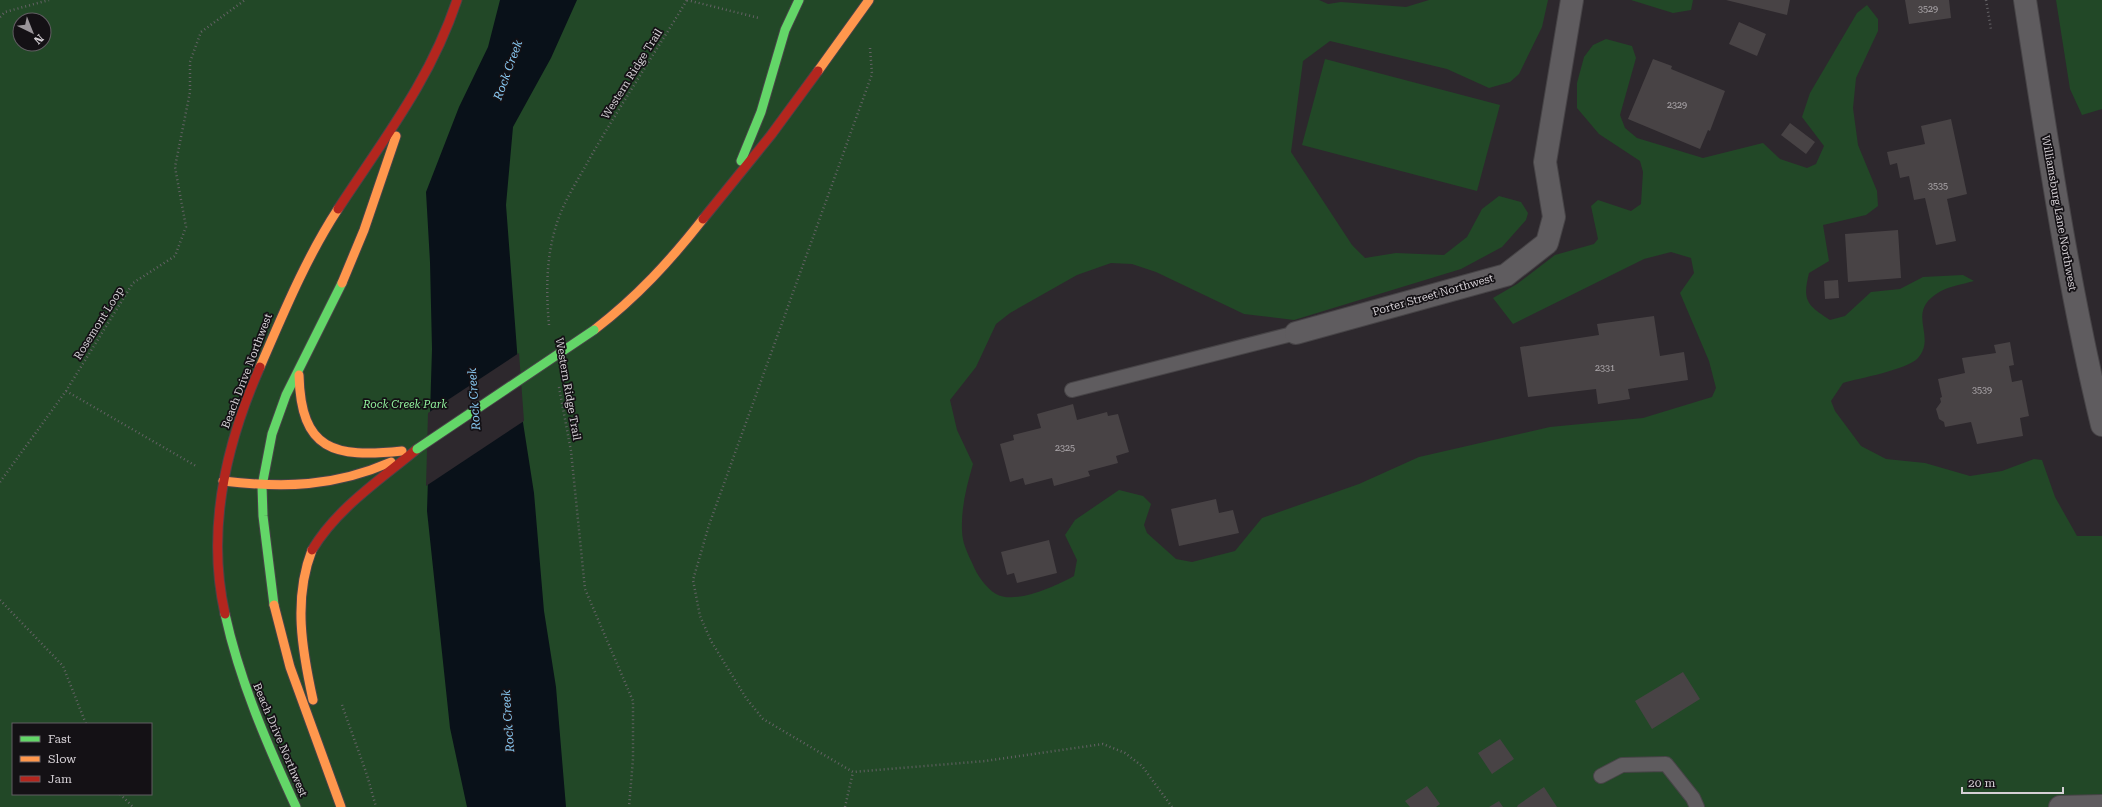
<svg xmlns="http://www.w3.org/2000/svg" width="2102" height="807" font-family="'Roboto Serif',serif">
<rect width="100%" height="100%" fill="#2d282d"/>
<!-- green -->
<path fill="#224827" fill-rule="evenodd" d="M0 0H1319L1328 4 1341 2 1406 7 1429 0H1548L1542 27 1519 74 1510 82 1489 88 1447 69 1330 41 1303 61 1291 152 1352 245 1365 258 1396 253 1444 255 1467 237 1482 209 1499 196 1521 202 1528 213 1526 220 1502 247 1461 269 1294 320 1244 314 1156 272 1132 264 1111 263 1077 275 1010 313 996 324 976 367 950 400 957 430 973 464C967 485 961 507 962 530 962 543 968 554 973 565 977 575 986 588 996 594 1015 605 1056 586 1074 576L1077 560 1065 535 1075 520 1119 490 1143 496 1151 504 1144 525 1147 533 1176 559 1192 562 1235 551 1262 518 1359 484 1419 457 1550 427 1643 418 1712 397 1716 388 1709 361 1680 293 1694 273 1691 258 1671 252 1644 259 1513 324 1493 298 1517 284 1555 255 1594 244 1598 239 1591 206 1598 200 1631 211 1641 204 1643 172 1640 161 1599 134 1577 108V83L1584 57 1593 45 1606 39 1632 46 1636 58 1620 115 1625 128 1637 138 1703 158 1763 143 1780 159 1807 168 1816 164 1824 146 1802 117 1810 93 1857 13 1867 5 1878 19V31L1856 78 1853 108 1858 145 1877 191 1878 206 1866 215 1823 225 1829 261 1809 273C1802 301 1807 305 1830 320L1845 316 1871 292 1900 289 1923 277 1963 275 1974 281C1963 284 1951 286 1941 291 1903 312 1938 335 1918 358 1907 370 1859 378 1843 383L1831 401 1835 411 1861 446 1886 459 1925 463 1970 476 2002 471 2034 459 2042 460 2055 497 2077 536H2102V807H0ZM20 20H44V44H20ZM13 724H151V794H13Z
M1631 0H1693L1691 10 1673 13Z
M2056 0H2102V109L2082 115 2070 89Z
M1325 59 1500 105 1477 191 1302 145Z"/>
<!-- water -->
<path fill="#091119" d="M500 0H577L551 58 513 127 506 205 522 416 534 493 544 611 556 687 566 807H467L450 728 427 511 432 349 430 262 426 192 459 107 488 47Z"/>
<!-- pier -->
<path fill="#2d282d" d="M519 353 524 421 426 486 428 413Z"/>
<!-- building -->
<path fill="#484345" d="M1726 0H1790L1787 15Z
M1905 0H1949L1951 18 1909 24Z
M1739 22 1766 34 1757 56 1729 44Z
M1653 59 1672 66 1671 69 1725 91 1710 131 1708 130 1700 149 1628 119Z
M1951 119 1967 194 1947 199 1956 241 1936 245 1925 198 1914 200 1909 176 1900 178 1897 163 1890 165 1887 152 1925 144 1921 126Z
M1790 123 1815 142 1806 154 1781 135Z
M1898 230 1901 278 1848 282 1845 234Z
M1838 280 1839 298 1825 299 1824 281Z
M1654 316 1660 356 1684 352 1688 380 1628 389 1630 399 1598 404 1596 389 1528 397 1520 347 1599 335 1597 324Z
M2010 342 2014 365 2009 366 2012 382 2022 380 2029 416 2020 418 2023 436 1977 444 1971 422 1945 427 1944 422 1939 419 1936 409 1941 402 1940 398 1942 397 1938 379 1965 373 1962 358 1996 353 1994 345Z
M1073 404 1077 420 1107 412 1108 416 1118 414 1129 452 1116 456 1118 463 1088 471 1090 476 1054 486 1052 478 1025 485 1023 478 1010 482 1000 444 1014 440 1013 435 1041 428 1037 414Z
M1216 499 1219 513 1233 510 1239 533 1179 546 1171 509Z
M1049 540 1057 573 1017 583 1014 573 1007 575 1001 552Z
M1683 672 1700 699 1652 729 1635 701Z
M1500 739 1514 759 1492 774 1478 753Z
M1427 786 1440 804 1436 807H1410L1405 801Z
M1544 787 1557 807H1517L1518 805Z
M1499 801 1503 807H1489Z"/>
<g fill="none" stroke-linecap="round" stroke-linejoin="round">
<!-- lane casing -->
<g stroke="#474447" stroke-width="16">
<path id="lane" d="M1072 390 1296 333
M1601 776 1622 765 1666 764 1693 798 1697 807"/>
</g>
<!-- street casing -->
<g stroke="#474447" stroke-width="24">
<path id="street" d="M2025 0C2047 142 2068 285 2102 425
M1296 333 1506 275 1547 243 1554 217 1545 162 1572 0
M2060 807 2102 806"/>
</g>
<!-- fast casing -->
<g stroke="#474447" stroke-width="11">
<path id="fast" d="M741 161 761 112 785 30 799 0
M274 605 263 516 262 486 272 434 286 395 342 283
M225 614C240 682 267 744 296 807"/>
</g>
<!-- slow casing -->
<g stroke="#474447" stroke-width="11">
<path id="slow" d="M818 71 869 0
M342 283 364 230 396 136
M594 330C637 297 670 261 703 219
M260 367C283 314 306 258 338 209
M299 375C301 451 334 458 402 451
M223 481C284 488 334 487 391 462
M312 550C293 599 302 650 313 700
M274 605 290 667 341 807"/>
</g>
<!-- jam casing -->
<g stroke="#474447" stroke-width="11">
<path id="jam" d="M338 209C383 140 430 81 457 0
M703 219 771 135 818 71
M312 550C337 508 380 480 417 449
M225 614C206 530 226 444 260 367"/>
</g>
<!-- path -->
<path stroke="#646265" stroke-width="2.5" stroke-dasharray="1 3" stroke-linecap="butt" d="M687 0 759 18
M1986 0 1991 29
M0 17 5 12 49 0
M870 48 872 74 709 525 693 580 700 616 711 641 746 698 763 719 853 772 985 761 1103 744 1125 753 1142 766 1172 807
M549 325C546 292 546 258 556 226 563 202 578 180 590 158 621 104 655 53 687 0
M559 387 571 451 585 589 633 701V759L629 807
M66 391 196 466
M0 482 66 391 133 283 175 256 186 227 175 167 190 92V62L201 32 245 0
M0 600 63 666 86 724
M342 705 367 775 376 807
M120 794 133 807
M845 807 853 772"/>
<!-- lane -->
<use href="#lane" stroke="#5f5c5f" stroke-width="14"/>
<!-- street -->
<use href="#street" stroke="#5f5c5f" stroke-width="22"/>
<!-- fast -->
<use href="#fast" stroke="#63d668" stroke-width="9"/>
<!-- slow -->
<use href="#slow" stroke="#ff974d" stroke-width="9"/>
<!-- jam -->
<use href="#jam" stroke="#b3261e" stroke-width="9"/>
<!-- fast-bridge casing -->
<g stroke="#474447" stroke-width="11" stroke-linecap="butt">
<path id="fast-bridge" d="M417 449 594 330"/>
</g>
<!-- fast-bridge -->
<use href="#fast-bridge" stroke="#63d668" stroke-width="9"/>
</g>
<g text-anchor="middle" dominant-baseline="central" stroke-width="3.5" stroke-linejoin="round" paint-order="stroke">
<!-- number labels -->
<g font-size="9" fill="#b2adb1">
<text x="1928" y="9">3529</text>
<text x="1677" y="105">2329</text>
<text x="1938" y="186">3535</text>
<text x="1605" y="368">2331</text>
<text x="1982" y="390">3539</text>
<text x="1065" y="448">2325</text>
</g>
<!-- street labels -->
<g font-size="11" fill="#d5d0d5" stroke="#141115">
<text transform="translate(632 74) rotate(-58)">Western Ridge Trail</text>
<text transform="translate(2059 213) rotate(80)">Williamsburg Lane Northwest</text>
<text transform="translate(1433 295) rotate(-16)">Porter Street Northwest</text>
<text transform="translate(99 323) rotate(-58)">Rosemont Loop</text>
<text transform="translate(247 371) rotate(-69)">Beach Drive Northwest</text>
<text transform="translate(568 389) rotate(80)">Western Ridge Trail</text>
<text transform="translate(280 740) rotate(67)">Beach Drive Northwest</text>
</g>
<!-- park labels -->
<g font-size="11" font-style="italic" fill="#92f29d" stroke="#141115">
<text x="405" y="404">Rock Creek Park</text>
</g>
<!-- water labels -->
<g font-size="12" font-style="italic" fill="#89caf4" stroke="#141115">
<text transform="translate(508 70) rotate(-70)">Rock Creek</text>
<text transform="translate(474 399) rotate(-94)">Rock Creek</text>
<text transform="translate(508 721) rotate(-94)">Rock Creek</text>
</g>
</g>
<!-- legend -->
<rect x="12" y="723" width="140" height="72" fill="#141115" stroke="#615d62"/>
<rect x="20" y="736" width="20" height="6" fill="#63d668" stroke="#615d62"/>
<text x="48" y="743" font-size="12" fill="#d5d0d5">Fast</text>
<rect x="20" y="756" width="20" height="6" fill="#ff974d" stroke="#615d62"/>
<text x="48" y="763" font-size="12" fill="#d5d0d5">Slow</text>
<rect x="20" y="776" width="20" height="6" fill="#b3261e" stroke="#615d62"/>
<text x="48" y="783" font-size="12" fill="#d5d0d5">Jam</text>
<!-- north arrow -->
<g transform="translate(32 32) rotate(137)"><circle r="19" fill="#141115" stroke="#615d62"/>
<path d="M0-3L7 15L0 10L-7 15Z" fill="#9a959a"/>
<text y="-6" font-size="11" font-weight="bold" text-anchor="middle" fill="#d5d0d5">N</text>
</g>
<!-- scale -->
<path d="M1962 787v6h101v-6" fill="none" stroke="#d5d0d5" stroke-width="2"/>
<text x="1968" y="787" font-size="12" fill="#d5d0d5" stroke="#141115" stroke-width="3" paint-order="stroke">20 m</text>
</svg>
